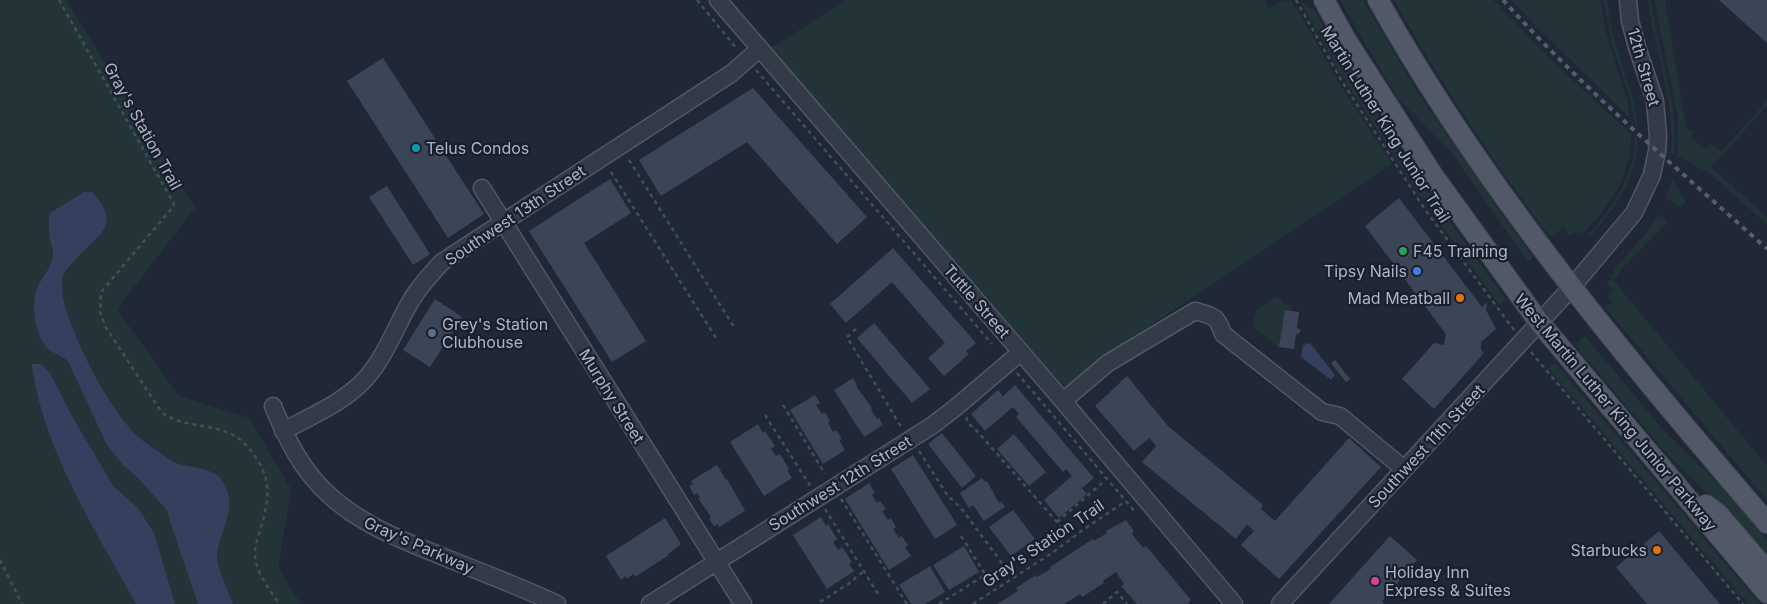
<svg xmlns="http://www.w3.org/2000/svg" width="1767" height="604" font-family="Inter,sans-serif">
<rect width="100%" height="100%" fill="#202837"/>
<!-- green -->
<path fill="#223438" d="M0 0H66L195 208 117 309 179 396 249 418 291 489 278 568 301 604H0Z
M846 0H1264L1269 8 1282 2 1291 0 1295 8H1297L1340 85 1392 164 1097 361 1071 385 1066 386 1059 381 771 48Z
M1340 0H1363L1418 93 1533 258 1528 262 1451 152 1398 99Z
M1394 0H1493L1564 72 1631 134C1631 173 1612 205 1585 231L1584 230 1578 234 1576 232 1570 236 1564 227 1550 237C1493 162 1440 82 1394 0Z
M1512 0H1601L1605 31 1628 103 1629 117 1531 21Z
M1604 0H1607L1612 33 1635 104 1637 128 1635 125 1630 97 1612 45Z
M1648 0H1650L1673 108 1675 133 1674 154 1671 153C1676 100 1654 52 1648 0Z
M1654 0H1665L1687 131 1692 130 1694 132 1690 137 1705 149 1712 144 1721 152 1767 101V106L1711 167 1767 217V224L1709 173 1677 156 1678 117Z
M1302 2 1314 10 1408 163 1506 300 1499 305 1417 191 1345 81 1302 5Z
M1635 134C1640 140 1637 149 1636 157 1629 189 1611 213 1589 237L1588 235C1614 207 1636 174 1635 134Z
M1672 179 1686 201 1680 208 1666 197Z
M1658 214 1668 221 1620 271 1614 281 1767 466V500L1605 307 1612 302 1608 296 1613 291 1607 283 1612 279 1610 276 1615 272 1614 269 1648 231Z
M1278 296 1283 304 1292 305 1291 310H1285L1279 348 1252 326 1257 309Z
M1585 336 1666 433 1722 487 1767 540V560L1718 503 1668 455 1575 345Z
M1555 363 1760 604H1748L1548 368Z"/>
<!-- water -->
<path fill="#33415f" d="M84 192H92C124 228 97 234 74 261 71 265 66 269 64 273 60 280 63 299 65 306 78 348 104 399 133 432 141 440 153 448 163 455 168 458 176 464 183 465 196 468 216 469 223 482 240 512 218 528 217 558 217 566 229 594 233 604H198L166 509 138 478 123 465 106 443 68 361C61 355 53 353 48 349 35 337 30 302 38 286 43 276 52 267 53 255 53 250 51 244 50 239 49 233 48 219 50 213Z
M1310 343 1335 375 1331 380 1301 357 1303 345Z
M32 364H41L50 373 74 420 114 487 137 507 154 533 175 604H136C96 531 42 448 32 364Z"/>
<!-- building -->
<path fill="#3c4558" d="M1719 0H1767V43Z
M383 58 484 214 448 238 347 81Z
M753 88 867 217 837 244 747 142 661 196 639 160Z
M610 179 631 213 584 243 646 341 612 362 529 231Z
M387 186 430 254 413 265 369 197Z
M1399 198 1482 307 1487 302 1486 310 1496 329 1481 342V350L1484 353 1434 409 1402 379 1434 343 1444 345 1446 334 1365 226Z
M893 248 976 343 966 351 969 354 944 376 928 358 945 343 892 282 846 323 830 304Z
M435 299 462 317 430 367 403 350Z
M1285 310 1299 312 1297 328 1301 330 1298 335 1296 333 1294 349 1279 347Z
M874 323 930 389 912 403 857 338Z
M1335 360 1350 379 1346 382 1331 363Z
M1127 376 1168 426 1263 505 1261 509 1275 521 1349 438 1381 467 1279 579 1241 545 1254 531 1247 524 1236 539 1142 462 1156 446 1149 438 1134 451 1095 406Z
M853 378 857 385 856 386 872 408 871 409 877 419 879 418 883 425 864 437 834 390Z
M1015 385 1094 478 1082 488 1087 494 1059 518 1044 500 1072 476 1066 469 1063 472 1016 417 1019 414 1013 407 985 431 971 414 998 390 1003 396Z
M815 395 820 403 816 405 822 414 825 412 830 421 828 423 833 432 836 430 842 439 839 440 845 450 823 464 790 410Z
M758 424 763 433 765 431 775 446 771 449 776 456 780 454 789 469 787 470 792 478 764 496 730 442Z
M942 433 976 476 962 488 928 444Z
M1014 434 1046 472 1029 486 997 449Z
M913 455 957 525 935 539 891 469Z
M717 465 726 480 727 479 745 511 719 527 718 524 714 526 709 518 711 517 698 498 700 497 697 493 694 495 689 486 693 484 691 481Z
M982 478 985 482 987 481 999 503 1001 501 1005 507 984 521 973 505 969 508 960 493Z
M869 483 875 493 872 495 877 503 880 501 886 509 882 511 888 520 891 518 896 527 893 529 899 538 902 536 908 545 905 547 911 556 889 570 845 499Z
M1013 510 1035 539 1011 556 989 527Z
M821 517 826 526 828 524 837 539 833 542 838 550 842 547 852 562 849 564 854 571 827 589 793 535Z
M665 518 681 544 668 554 669 555 635 577 633 574 627 579 626 576 621 580 606 556Z
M1126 520 1134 531 1132 534 1143 548 1146 546 1191 600 1188 603 1189 604H1137L1121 586 1124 584 1116 572 1103 581 1104 583 1082 597 1080 594 1064 604H997L1018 591 1016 588 1036 575 1037 577 1051 569 1050 567 1093 539 1094 541 1107 533 1106 531Z
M1659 531 1720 604H1647L1616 567Z
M1390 536 1417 560 1382 601 1384 603 1383 604H1329Z
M964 546 979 572 949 590 933 565Z
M930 566 945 592 925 604H911L899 585Z"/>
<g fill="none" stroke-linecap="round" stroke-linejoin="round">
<!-- minor casing -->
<g stroke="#515766" stroke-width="19">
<path id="minor" d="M718 0 1063 401 1234 604
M482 188 743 604
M1063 401 1108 363 1195 311C1213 316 1217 315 1223 334L1322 412 1340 416 1404 469
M273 406C286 438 302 471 329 495 360 523 396 538 434 553 475 570 517 585 557 604
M283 431C308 418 335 406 356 388 382 366 393 332 409 304 418 288 430 275 442 262L732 73 759 49
M650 604 933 425 955 408 1021 352
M1280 604 1572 287 1634 213 1652 175 1657 151 1658 136 1655 101 1637 47 1630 21 1628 0"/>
</g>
<!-- major casing -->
<g stroke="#3d4351" stroke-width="22">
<path id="major" d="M1324 0 1346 40 1432 174 1539 322 1767 593
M1378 0C1484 190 1626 358 1767 523
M1706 505 1718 514 1767 571"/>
</g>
<!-- path -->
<path stroke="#3f5156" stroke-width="2.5" stroke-dasharray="4 4" stroke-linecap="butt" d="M59 0 174 204 172 208 101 292 100 312 105 326 162 413C186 429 214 422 238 438 246 444 252 452 258 461 272 483 268 503 261 527 259 535 255 544 255 553 255 572 269 588 279 604
M697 0 737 49
M1296 0 1343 83 1426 211 1514 330
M756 70 992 344
M629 160 734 327
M611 172 716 338
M856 329 847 337 901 427
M1531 352 1743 604
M1017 373 1136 513
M783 405 825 474
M765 415 811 487
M966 417 969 424 977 431 1071 538
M919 451 948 496 961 508 1013 578
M841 499 907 604
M825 509 880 597
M1057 522 1102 483
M961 536 995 590
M0 560 22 604
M820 602 848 584 864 571
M939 604 985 575
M973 604 1052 553 1087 527 1126 501
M1103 604 1117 592 1127 604"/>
<!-- minor -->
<use href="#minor" stroke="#333a48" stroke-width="16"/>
<!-- major -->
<use href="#major" stroke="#515968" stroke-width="20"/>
<!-- rail -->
<path stroke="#555d6f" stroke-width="4" stroke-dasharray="5 5" stroke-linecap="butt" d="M1503 0C1584 90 1677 168 1767 249"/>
</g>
<!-- markers -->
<circle fill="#0f9aa8" stroke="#191f2c" stroke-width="2" cx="416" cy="148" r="5"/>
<circle fill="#2e9e5b" stroke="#191f2c" stroke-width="2" cx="1403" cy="251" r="5"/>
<circle fill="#3f7fe0" stroke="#191f2c" stroke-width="2" cx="1417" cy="271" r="5"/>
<g fill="#e8710a" stroke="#191f2c" stroke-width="2">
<circle cx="1460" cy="298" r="5"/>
<circle cx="1657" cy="550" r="5"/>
</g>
<circle fill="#5c6f8a" stroke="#191f2c" stroke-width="2" cx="432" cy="333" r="5"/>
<circle fill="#d1479c" stroke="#191f2c" stroke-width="2" cx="1375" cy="581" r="5"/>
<g text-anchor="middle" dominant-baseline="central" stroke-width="4.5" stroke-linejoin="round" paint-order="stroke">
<!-- street labels -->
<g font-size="16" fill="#adb4c5" stroke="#191f2c">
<text transform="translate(1644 67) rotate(74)">12th Street</text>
<text transform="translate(1386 124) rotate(58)">Martin Luther King Junior Trail</text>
<text transform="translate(143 126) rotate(61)">Gray's Station Trail</text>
<text transform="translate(515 215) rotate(-34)">Southwest 13th Street</text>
<text transform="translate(977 301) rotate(49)">Tuttle Street</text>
<text transform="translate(612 396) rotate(58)">Murphy Street</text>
<text transform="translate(1616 412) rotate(50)">West Martin Luther King Junior Parkway</text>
<text transform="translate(1426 446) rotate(-47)">Southwest 11th Street</text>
<text transform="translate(840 483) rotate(-32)">Southwest 12th Street</text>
<text transform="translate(1043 543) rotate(-34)">Gray's Station Trail</text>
<text transform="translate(419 545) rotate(24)">Gray's Parkway</text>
</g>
<!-- poi labels -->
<g font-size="16" fill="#adb4c5" stroke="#191f2c" text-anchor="start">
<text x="426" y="148">Telus Condos</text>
<text x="1413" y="251">F45 Training</text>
<text x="1407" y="271" text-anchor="end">Tipsy Nails</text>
<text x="1450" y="298" text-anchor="end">Mad Meatball</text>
<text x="442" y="324">Grey's Station<tspan x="442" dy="18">Clubhouse</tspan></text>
<text x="1647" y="550" text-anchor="end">Starbucks</text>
<text x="1385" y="572">Holiday Inn<tspan x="1385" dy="18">Express &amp; Suites</tspan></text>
</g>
</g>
</svg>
